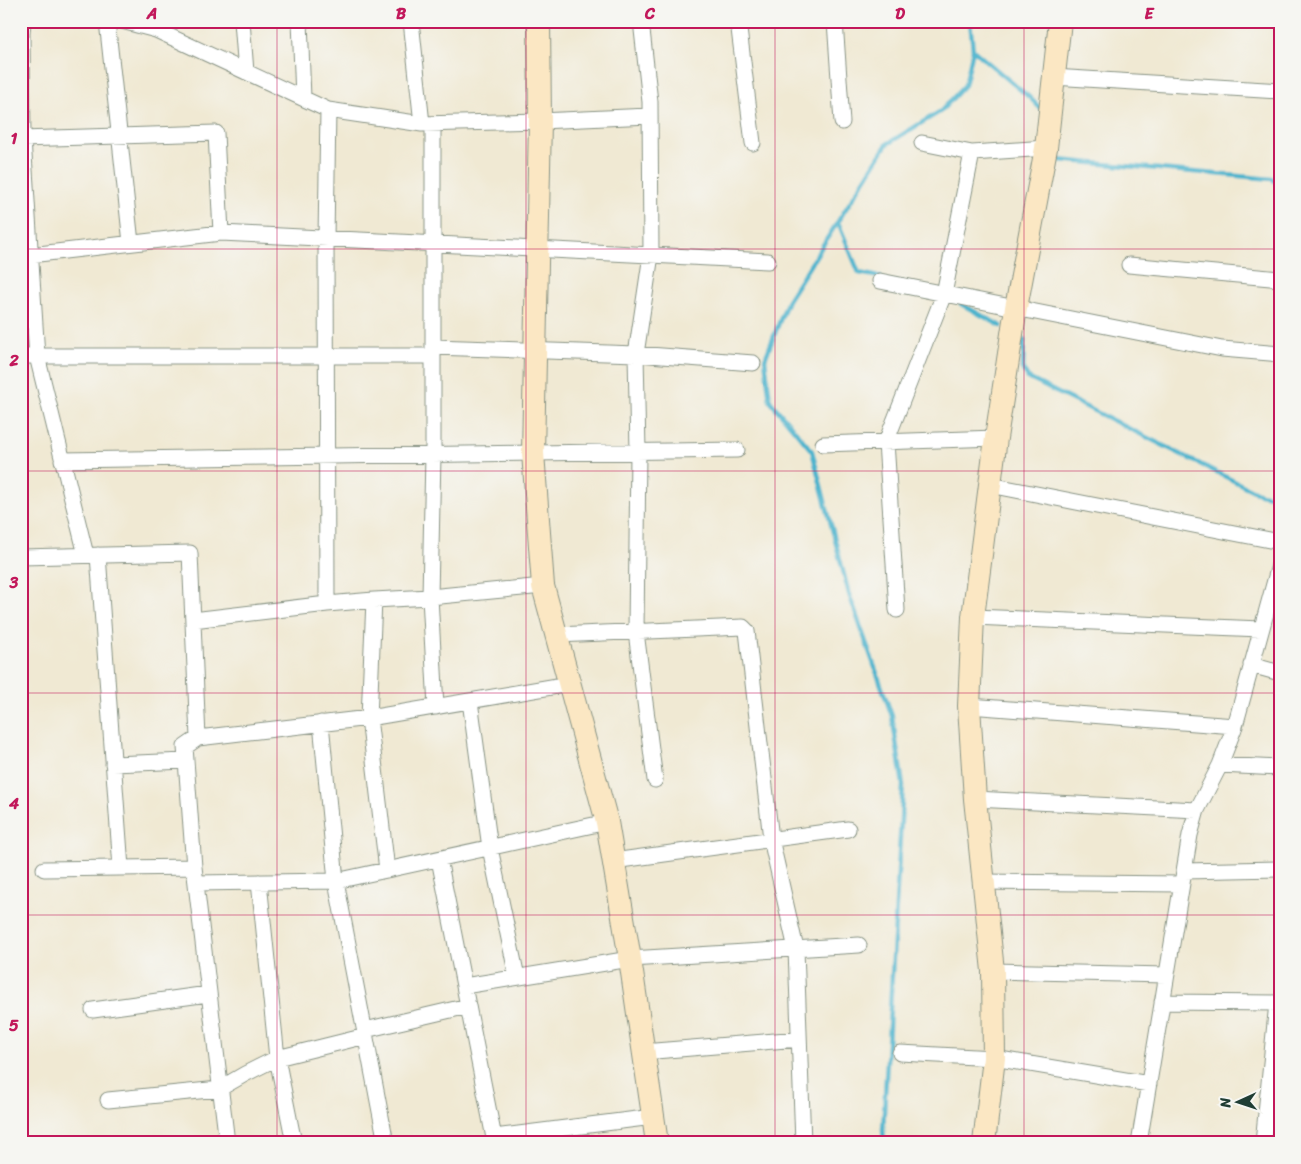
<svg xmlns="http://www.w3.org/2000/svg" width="1301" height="1164" font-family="Sriracha,sans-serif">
<rect width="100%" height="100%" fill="#f6f6f2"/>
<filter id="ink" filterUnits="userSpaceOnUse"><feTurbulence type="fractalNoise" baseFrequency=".02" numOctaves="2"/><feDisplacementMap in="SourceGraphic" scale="10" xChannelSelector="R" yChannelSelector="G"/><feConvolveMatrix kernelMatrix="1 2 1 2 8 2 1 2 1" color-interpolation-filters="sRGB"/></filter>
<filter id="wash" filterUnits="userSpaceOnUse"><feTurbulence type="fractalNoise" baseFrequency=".0096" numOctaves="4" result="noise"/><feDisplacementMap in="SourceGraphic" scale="20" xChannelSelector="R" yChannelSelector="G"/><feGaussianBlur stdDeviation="1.12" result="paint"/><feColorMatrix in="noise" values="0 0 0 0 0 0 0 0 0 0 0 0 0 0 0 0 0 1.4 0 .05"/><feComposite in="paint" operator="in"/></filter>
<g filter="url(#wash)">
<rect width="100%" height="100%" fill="#f0e9d3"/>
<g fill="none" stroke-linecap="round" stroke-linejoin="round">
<!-- stream -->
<path stroke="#4eb4cd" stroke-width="4.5" d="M973 50 1029 97 1041 109
M1058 160 1272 179 1280 185
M838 222 859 273 880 277
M961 304 1001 326
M1024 340 1023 370 1028 378 1260 494 1277 497 1280 496
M884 1143 883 1130 903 785 892 716 849 594 812 451 770 401 765 359 788 300 887 144 941 111 965 85 973 50 970 21"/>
</g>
</g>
<g filter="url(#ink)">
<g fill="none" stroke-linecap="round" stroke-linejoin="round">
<!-- street casing -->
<g stroke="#889384" stroke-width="17">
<path id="street" d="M23 21 22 34 23 139 37 356 86 555
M107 21 131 243
M122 21 156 30 328 110 422 124 540 121 649 116
M242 21 246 72
M300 21 303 98
M411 21 422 124
M641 21 650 102 651 255 636 354 638 452 636 632 655 780
M738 21 753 143
M835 21 842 122
M1053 77 1280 91
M433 124V455L430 597 436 707
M21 139 216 133 221 233
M922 143 972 153 1046 148
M30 255 221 233 768 261
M1129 265 1280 279
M880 281 1222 349 1280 354
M433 347 636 354 753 363
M21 356H433
M823 444 996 438
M62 460 737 450
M990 485 1280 542
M98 555 121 868
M21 557 190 553 198 738
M374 600 369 718 387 870
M327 604 326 239 328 110
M897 610 886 442 944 294 972 153
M973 617 1261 629
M193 620 327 604 374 600 430 597 543 586
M556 635 743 627 747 631 771 839 796 949 803 1143
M1251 665 1280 673
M470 701 490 848 517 977
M969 706 1235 726
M321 723 336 881 386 1143
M113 764 186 761
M1220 765 1280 768
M975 799 1197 810
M439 859 495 1143
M613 861 848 829
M44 869 194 867
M1184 871 1280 869
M259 882 277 1058 294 1143
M984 882 1181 884
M196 883 336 881 607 822
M993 971 1166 975
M464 986 630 959 859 945
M1162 1002 1280 1003
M93 1010 208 994
M365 1030 468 1006
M643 1052 799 1039
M900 1053 994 1058 1149 1084
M108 1100 219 1089 245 1074 277 1058 366 1036
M494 1137 653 1117
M227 1143 194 867 185 747 198 738 369 718 569 684
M1139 1143 1190 835 1197 810 1220 765 1235 726 1280 562
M1263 1143 1277 1003"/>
</g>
<!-- secondary casing -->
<g stroke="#889384" stroke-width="24">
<path id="secondary" d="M539 21 540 121 533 453 543 586 607 822 630 959 657 1143
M984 1143 994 1058 993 971 975 799 969 706 973 617 996 438 1016 308 1046 148 1060 21"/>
</g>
<!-- street -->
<use href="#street" stroke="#fff" stroke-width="15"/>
<!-- secondary -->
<use href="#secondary" stroke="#fbe7c3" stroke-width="22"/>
</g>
</g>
<!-- grid -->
<path fill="none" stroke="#c2185b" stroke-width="1" stroke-opacity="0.55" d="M277 21V1143M526 21V1143M775 21V1143M1024 21V1143M21 249H1280M21 471H1280M21 693H1280M21 915H1280"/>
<!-- margin -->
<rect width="1301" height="1164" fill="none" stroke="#f6f6f2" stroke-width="55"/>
<!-- north arrow -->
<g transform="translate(1238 1102) rotate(267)" stroke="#f6f6f2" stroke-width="4" paint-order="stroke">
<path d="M0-4L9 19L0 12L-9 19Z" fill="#1f3d34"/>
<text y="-8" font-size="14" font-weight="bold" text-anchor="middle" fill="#1f3d34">N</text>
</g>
<rect x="28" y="28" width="1246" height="1108" fill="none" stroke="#c2185b" stroke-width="2"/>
<g font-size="16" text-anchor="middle" font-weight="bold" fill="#c2185b">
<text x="152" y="19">A</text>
<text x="401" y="19">B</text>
<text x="650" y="19">C</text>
<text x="900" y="19">D</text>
<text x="1149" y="19">E</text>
<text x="14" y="144">1</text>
<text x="14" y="366">2</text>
<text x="14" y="588">3</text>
<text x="14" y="809">4</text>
<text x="14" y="1031">5</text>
</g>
</svg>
